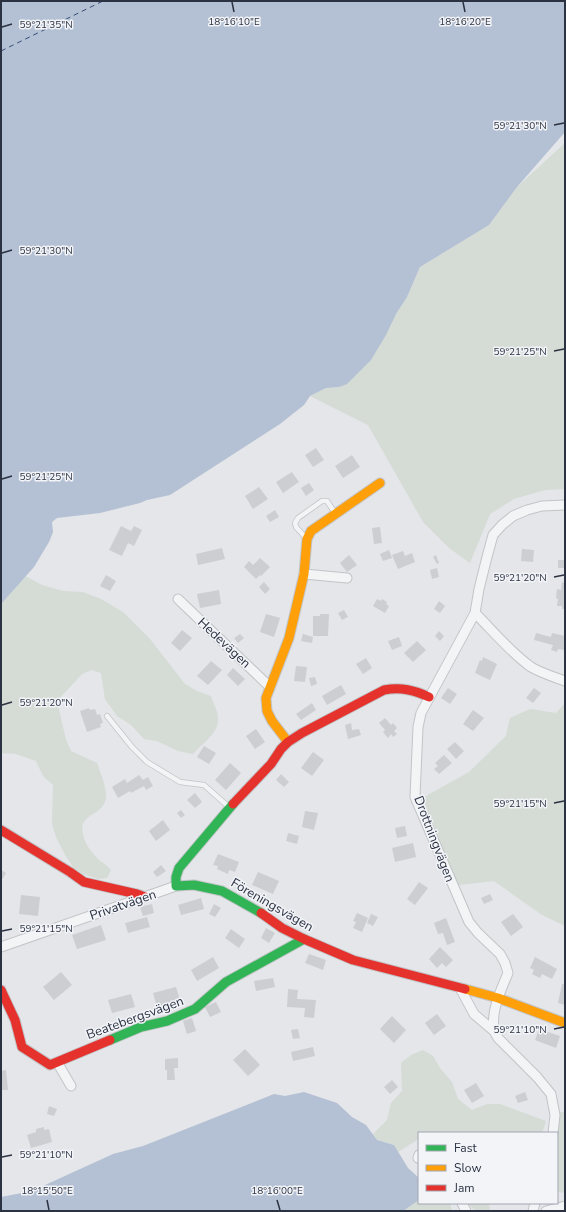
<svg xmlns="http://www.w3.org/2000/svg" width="566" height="1212" font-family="'Nunito Sans',sans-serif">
<rect width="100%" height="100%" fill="#e4e6e9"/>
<!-- green -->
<path fill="#d4dcd5" d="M565 143V489L545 490 514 499 490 514 470 563 449 548 423 522 368 425 310 396 326 388 339 387 396 314 407 297 420 267 489 225 517 187Z
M25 576 42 585 63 591 83 592 101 599 123 612 150 639 185 684 197 691 211 696C213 703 218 711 218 718 219 733 203 743 193 754L178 751 157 741 144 739 131 725 117 716 105 699 101 673 92 670 82 674 57 701 66 740 71 751 97 763C100 773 109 791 105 802 98 818 74 814 85 841 87 846 93 854 97 858 102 863 106 864 111 870L107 878 98 879 83 874 73 867 64 853 56 837 52 824 53 785 43 776 36 761 16 754 1 753V604Z
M565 703V926L542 915 494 881 450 886 421 812 426 796 469 772 506 736 510 718 530 709 556 713Z
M423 1050 433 1056 440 1068 452 1082 458 1099 472 1110 487 1104H500L546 1121 542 1133H419V1139L398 1152 394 1145 377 1140 373 1134 387 1120 391 1103 402 1091 401 1063 411 1055Z
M558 1112H565V1193L557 1192V1133Z
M419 1200V1203H450L452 1211H403Z
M469 1203H489L490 1211C481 1211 472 1212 469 1203Z"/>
<!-- water -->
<path fill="#b4c0d3" d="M1 1H565V132L517 187 489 225 420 267 407 297 396 314 386 335 371 360 347 384 339 387 326 388 310 396 304 405 280 424 170 495 147 500 140 503 100 513 57 518 52 522 53 532 49 542 34 567 1 604Z
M304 1092 337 1103 352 1117 366 1125 377 1140 394 1145 408 1168 419 1178V1200L403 1211H1V1197L32 1191 113 1154 143 1146 274 1094 285 1096Z"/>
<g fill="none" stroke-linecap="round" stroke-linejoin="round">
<!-- ferry -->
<path stroke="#364d75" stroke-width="1" stroke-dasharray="5 4" stroke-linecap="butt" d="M1 51 103 1"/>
</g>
<!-- building -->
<path fill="#ccced1" d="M316 448 324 460 313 467 305 455Z
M352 455 360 467 343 478 335 466Z
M292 472 299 482 283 493 276 482Z
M309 483 314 490 306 496 301 488Z
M259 487 268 499 253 509 245 496Z
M275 510 279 517 270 522 266 516Z
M121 526 131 531 134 526 142 530 134 546 128 543 122 556 109 550Z
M380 527 382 543 374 544 372 528Z
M222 548 225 559 198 565 196 554Z
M522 549 534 550 533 562 521 561Z
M389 550 392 558 383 561 380 554Z
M403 551 405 556 412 553 415 562 398 569 392 555Z
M349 555 357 565 347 572 340 563Z
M436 555 439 563 437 564 433 557Z
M260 558 270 567 261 576 260 575 256 579 244 567 249 561 253 565Z
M558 560H565V568H558Z
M437 568 439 577 432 579 430 570Z
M106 575 116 581 110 591 100 586Z
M264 582 270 589 265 594 259 587Z
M562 582 565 583V609H562V606H557L558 599 556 598 557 589 561 590Z
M219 590 221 604 200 608 197 594Z
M377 599 381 601 382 599 387 602 386 604 389 606 385 613 373 606Z
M439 601 445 606 440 613 434 609Z
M344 610 348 617 342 620 338 613Z
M266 614 280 618 274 637 260 632Z
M320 614H329L328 636H313V616H320Z
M182 630 192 638 180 651 171 643Z
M439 631 444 636 440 641 435 636Z
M536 633 551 637 552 633 565 636V646L564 650 558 649 557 652 551 650 553 645 534 640Z
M240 634 244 638 238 643 234 638Z
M303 634 313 637 312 643 301 641Z
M399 637 402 646 392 650 388 641Z
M417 641 426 650 413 662 404 653Z
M483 657 497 664 490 680 475 673 480 660 482 661Z
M366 658 372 668 363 674 356 664Z
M211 661 222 670 208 685 197 676Z
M296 666 307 667 305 682 294 681Z
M233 668 245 679 238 686 227 675Z
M315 677 317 684 311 686 309 678Z
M341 685 346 694 327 705 322 696Z
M448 688 457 694 450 704 441 698Z
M534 688 541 693 533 703 526 698Z
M312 703 316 710 301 720 296 714Z
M89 708 90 710 95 709 97 715 100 714 103 723 100 724 101 727 87 732 80 711Z
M473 710 484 718 473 731 463 724Z
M385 718 391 725 393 723 397 728 394 731 397 734 393 737 391 734 388 738 383 732 385 730 379 723Z
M351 723 352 730 359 729 361 735 348 739 345 725Z
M256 729 265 742 255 749 246 736Z
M455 742 464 751 456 759 447 749Z
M204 746 216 753 209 764 197 757Z
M313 752 324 760 312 776 301 768Z
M444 755 452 763 439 774 434 769 438 766 435 763Z
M230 763 241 773 226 790 215 780Z
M281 774 289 782 284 787 276 780Z
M139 775 143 780 148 777 153 786 146 790 144 786 131 793 130 791 118 798 112 787 125 779 127 783Z
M195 793 202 802 195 808 187 800Z
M181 810 185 815 181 818 177 813Z
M305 811 318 813 314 830 302 827Z
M163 820 170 830 156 841 149 831Z
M405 826 407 836 397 838 395 828Z
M288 833 299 836 297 844 286 841Z
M413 843 416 857 395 862 392 848Z
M218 854 239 862 235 872 229 870 228 874 217 869 218 866 213 865Z
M161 865 166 871 157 877 153 872Z
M1 870 6 873 1 881Z
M258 872 279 881 273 894 252 885Z
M419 882 428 888 415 905 407 899Z
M490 894 493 900 484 904 481 898Z
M21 895 40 897 38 916 19 914Z
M201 898 204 909 181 915 178 905Z
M152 904 154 913 143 916 140 907Z
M214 904 221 908 215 917 209 914Z
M357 913 368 918 362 932 353 928 356 922 353 921Z
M371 914 378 917 373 926 367 923Z
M513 914 523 927 511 936 501 922Z
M147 917 150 927 128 933 125 923Z
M446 918 455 942 447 945 443 933 438 934 434 923Z
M101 925 106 940 77 949 72 935Z
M266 928 275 933 269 943 261 938Z
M231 929 245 939 239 948 225 938Z
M440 947 453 960 446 967 442 963 437 968 429 959Z
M309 954 326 960 323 970 305 963Z
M213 957 219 968 197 981 191 970Z
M535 957 557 969 552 979 542 974 540 978 532 974 534 970 530 968Z
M61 972 72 985 54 1000 43 987Z
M273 978 275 987 256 991 254 981Z
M562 984H565V1005L558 1003Z
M176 987 180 1000 157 1007 153 993Z
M288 989 298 990 297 999 316 1000 314 1018 304 1017 305 1008 287 1007Z
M131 994 135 1007 112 1013 108 1000Z
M216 1002 221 1012 210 1017 205 1007Z
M437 1014 446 1026 434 1035 425 1023Z
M392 1016 406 1030 394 1043 380 1029Z
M192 1018 196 1031 187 1034 183 1021Z
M298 1029 300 1038 293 1039 291 1030Z
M539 1029 560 1036 556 1048 535 1040Z
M313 1047 315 1056 293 1061 291 1052Z
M245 1049 260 1065 248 1076 233 1060Z
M178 1058V1068H174L175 1080H167V1070H165V1059Z
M6 1070 8 1090H1V1071Z
M392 1080 398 1087 390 1094 384 1087Z
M476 1083 484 1096 472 1103 464 1090Z
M525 1092 528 1100 518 1103 515 1096Z
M49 1106 57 1109 54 1116 47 1114Z
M44 1127V1130L49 1129 52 1142 31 1148 27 1135 36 1132V1129Z"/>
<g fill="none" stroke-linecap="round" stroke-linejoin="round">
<!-- lane casing -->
<g stroke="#c2c4c7" stroke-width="6">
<path id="lane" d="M306 538 296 527 295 523 298 518 322 501H327L335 513
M107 716 132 747 147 762 180 782 204 785 230 808"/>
</g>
<!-- street casing -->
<g stroke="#c2c4c7" stroke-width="11">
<path id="street" d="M304 574 347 578
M178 599 270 687
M475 613C493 631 510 652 531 667 541 673 554 677 565 681
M1 947 176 886
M460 988 474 1014 494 1031
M57 1062 71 1086
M553 1133 555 1115 551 1094 537 1077 498 1038C496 1035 494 1032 494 1029 491 1010 501 990 508 973L505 963 500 954 478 933 469 922 415 797 418 727 421 713 475 613 479 589 487 557 493 535 502 525 513 516 527 510 542 506 565 505
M418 1158 419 1155
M462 1203 466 1211
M533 1211 535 1203
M546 1211 565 1206"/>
</g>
<!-- fast casing -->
<g stroke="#c2c4c7" stroke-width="11">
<path id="fast" d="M233 804 179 868 176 877V886L194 885 222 891 261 913
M110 1040 141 1027 167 1021 195 1009 226 982 304 939"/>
</g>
<!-- slow casing -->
<g stroke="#c2c4c7" stroke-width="11">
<path id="slow" d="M288 742 272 721 267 711 266 698 289 638 304 574 307 539 311 531 380 483
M465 989 498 998 565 1023"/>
</g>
<!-- jam casing -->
<g stroke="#c2c4c7" stroke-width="11">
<path id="jam" d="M233 804 271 764 281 749 288 742 302 733 384 690C401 687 414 690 429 697
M1 830 70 872 84 882 137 894 145 897
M261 913 282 928 304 939 353 960 465 989
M1 990 15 1020 22 1047 50 1065 110 1040"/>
</g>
<!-- lane -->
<use href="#lane" stroke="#f3f4f6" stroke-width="4.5"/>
<!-- street -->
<use href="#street" stroke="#f3f4f6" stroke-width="9"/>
<!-- fast -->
<use href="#fast" stroke="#30b455" stroke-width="9"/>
<!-- slow -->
<use href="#slow" stroke="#ff9f0a" stroke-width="9"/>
<!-- jam -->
<use href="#jam" stroke="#e5322d" stroke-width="9"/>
</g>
<!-- ticks -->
<path fill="none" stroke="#2b3242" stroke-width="1.5" d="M232 2 234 12M463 2 465 12M2 27 12 24M554 125 564 123M2 253 12 250M554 351 564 349M2 479 12 476M554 577 564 575M2 705 12 702M554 803 564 801M2 931 12 929M554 1029 564 1027M2 1157 12 1155M47 1200 49 1210M277 1200 280 1210"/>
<g text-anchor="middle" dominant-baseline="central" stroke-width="3" stroke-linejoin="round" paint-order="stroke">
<!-- street labels -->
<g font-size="13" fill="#2b3242" stroke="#f2f4f8">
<text transform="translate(224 643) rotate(43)">Hedevägen</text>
<text transform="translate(434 839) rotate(69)">Drottningvägen</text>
<text transform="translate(123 905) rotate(-19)">Privatvägen</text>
<text transform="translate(272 905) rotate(30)">Föreningsvägen</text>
<text transform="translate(135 1018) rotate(-20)">Beatebergsvägen</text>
</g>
</g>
<g font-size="10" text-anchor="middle" fill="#2b3242" stroke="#f2f4f8" stroke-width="3" stroke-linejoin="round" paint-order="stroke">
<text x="234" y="25">18°16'10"E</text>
<text x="465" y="25">18°16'20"E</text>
<text x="46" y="28">59°21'35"N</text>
<text x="520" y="129">59°21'30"N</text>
<text x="46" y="254">59°21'30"N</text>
<text x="520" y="355">59°21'25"N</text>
<text x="46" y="480">59°21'25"N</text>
<text x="520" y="581">59°21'20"N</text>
<text x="46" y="706">59°21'20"N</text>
<text x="520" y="807">59°21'15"N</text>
<text x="46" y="932">59°21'15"N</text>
<text x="520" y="1033">59°21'10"N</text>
<text x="46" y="1158">59°21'10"N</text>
<text x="47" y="1194">18°15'50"E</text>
<text x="277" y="1194">18°16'00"E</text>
</g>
<!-- border -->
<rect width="566" height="1212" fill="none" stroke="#2b3242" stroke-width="4"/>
<!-- legend -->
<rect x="418" y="1132" width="140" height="72" fill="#f2f4f8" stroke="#a2a6af"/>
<rect x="426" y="1145" width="20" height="6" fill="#30b455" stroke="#a2a6af"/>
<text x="454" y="1152" font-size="12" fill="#2b3242">Fast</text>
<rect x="426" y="1165" width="20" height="6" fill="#ff9f0a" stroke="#a2a6af"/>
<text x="454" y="1172" font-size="12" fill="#2b3242">Slow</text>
<rect x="426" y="1185" width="20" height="6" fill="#e5322d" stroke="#a2a6af"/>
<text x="454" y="1192" font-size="12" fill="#2b3242">Jam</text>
</svg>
